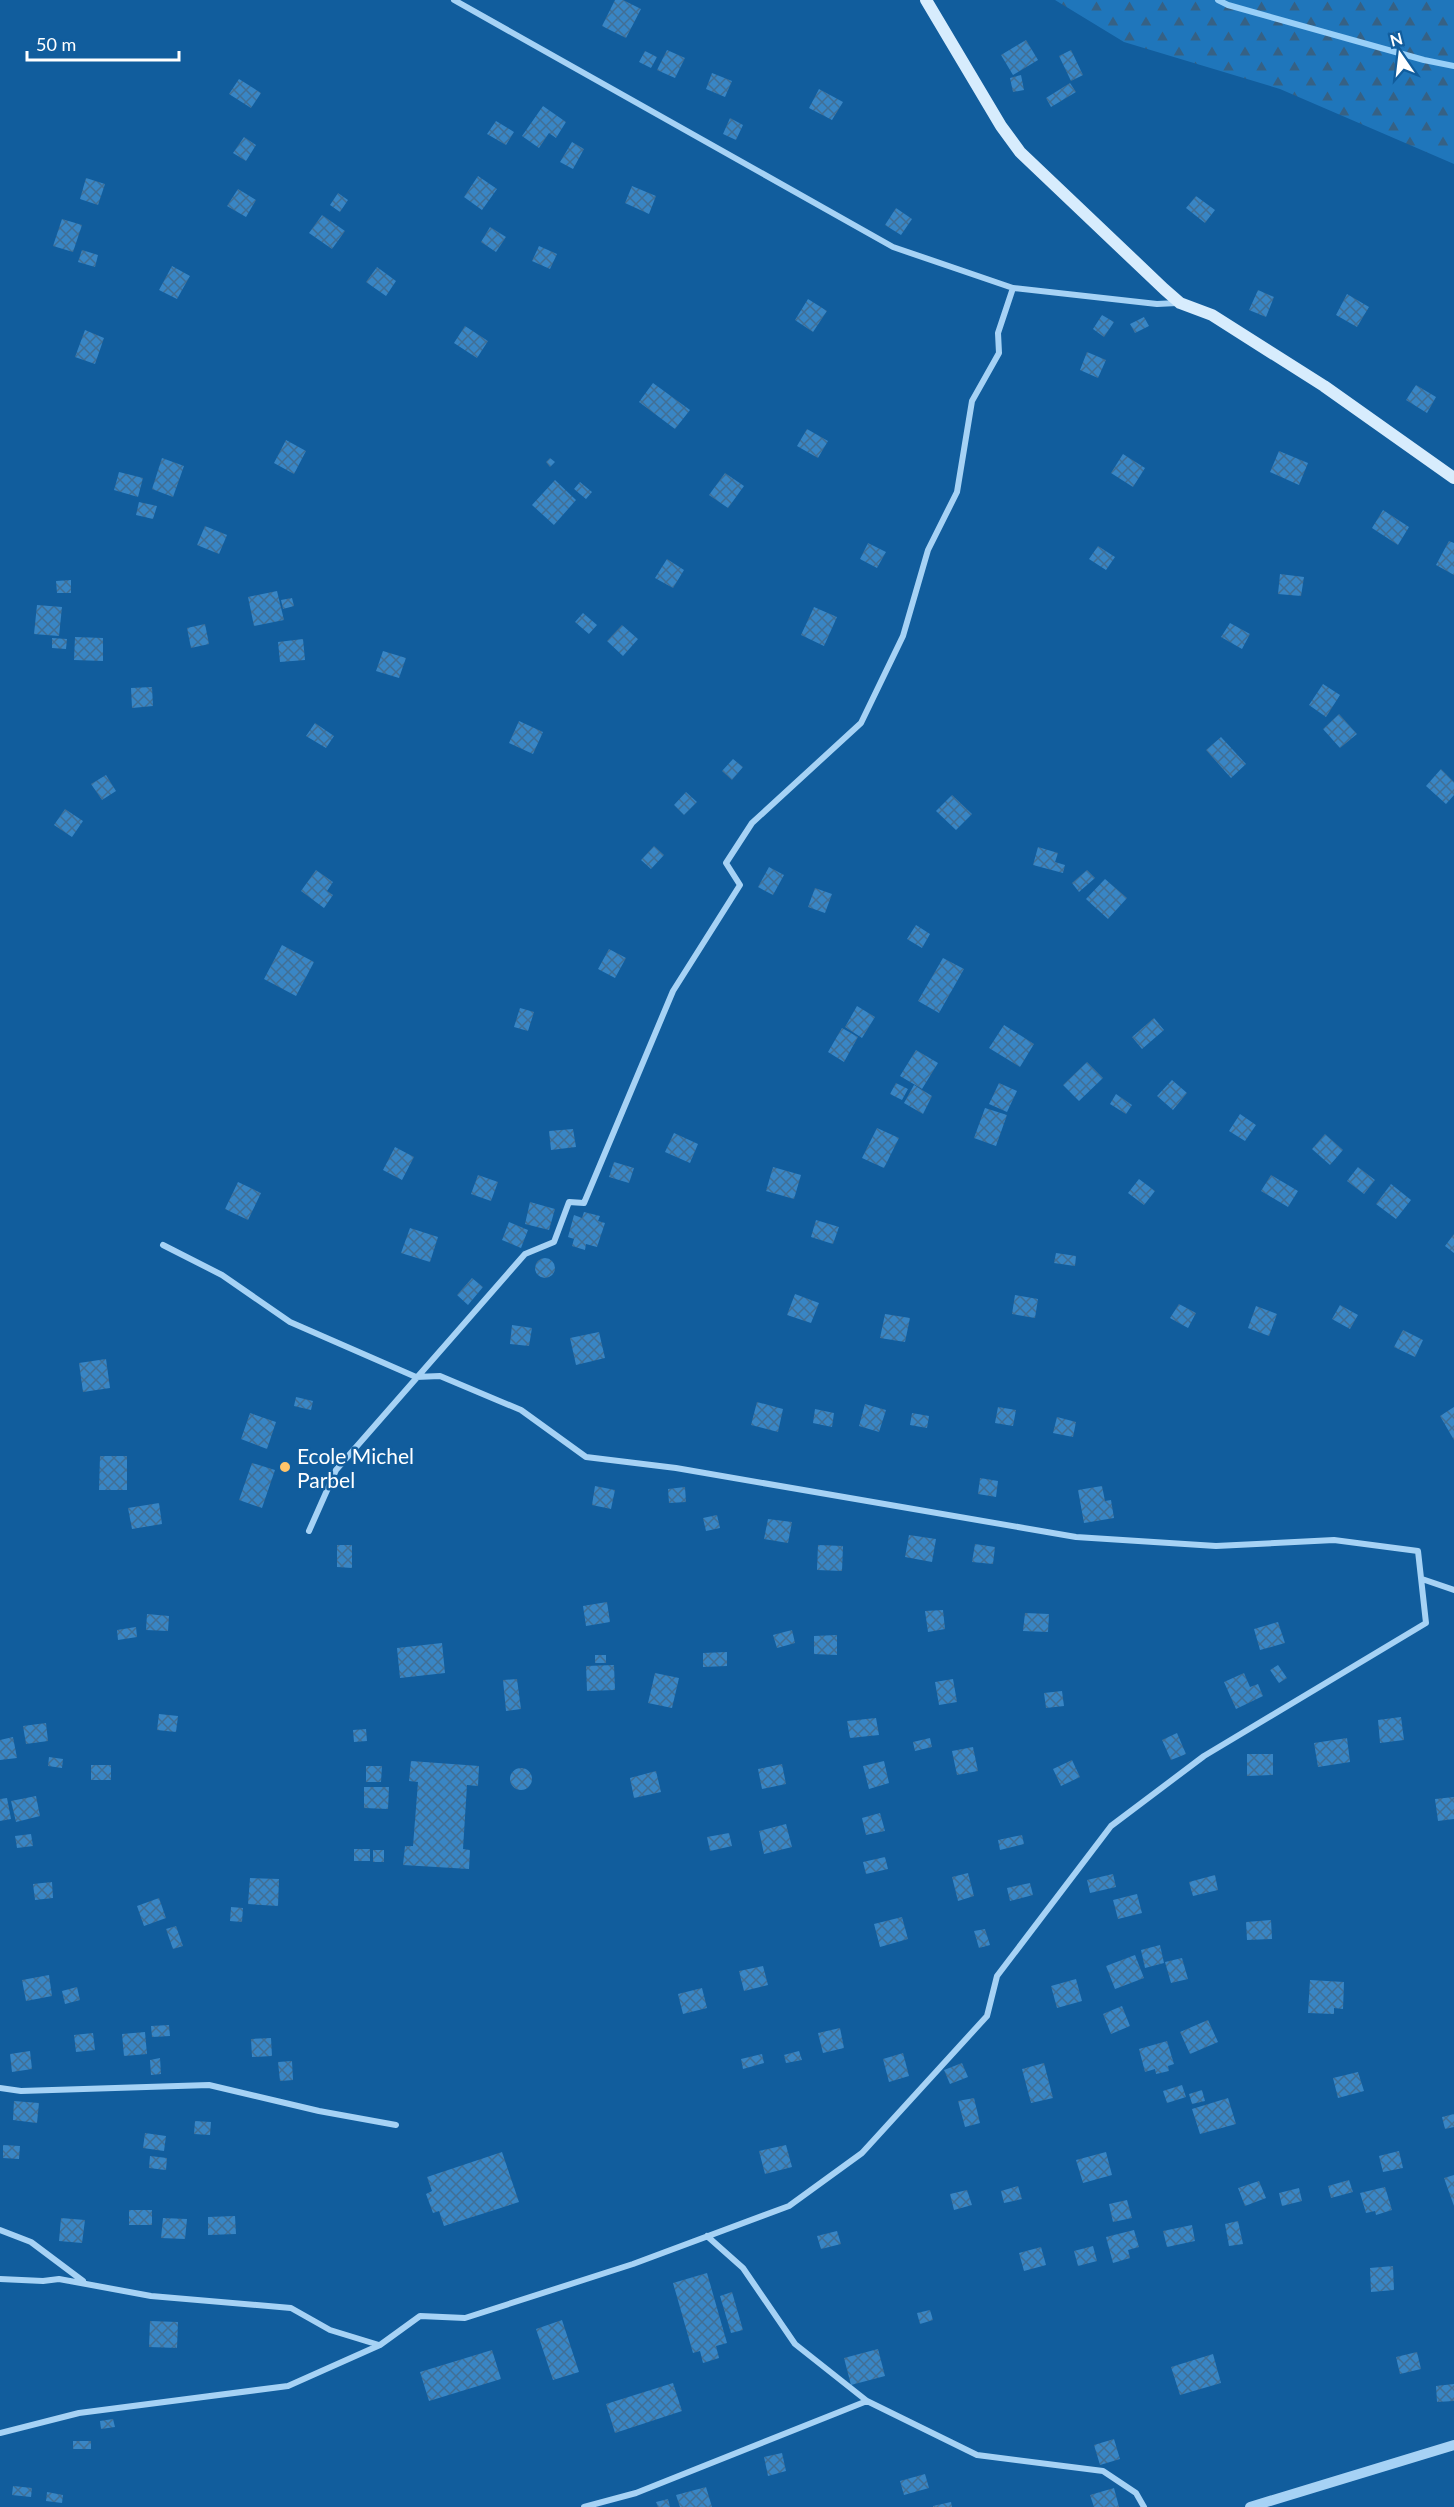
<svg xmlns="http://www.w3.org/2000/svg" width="1454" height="2507" font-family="Lato,sans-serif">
<defs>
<pattern id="forest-firs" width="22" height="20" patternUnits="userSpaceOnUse" patternTransform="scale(1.5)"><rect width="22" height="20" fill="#1f76bb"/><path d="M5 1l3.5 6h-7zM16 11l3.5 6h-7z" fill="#366184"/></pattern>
<pattern id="building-cross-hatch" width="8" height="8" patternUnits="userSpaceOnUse" patternTransform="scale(1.5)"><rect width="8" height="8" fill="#3986c5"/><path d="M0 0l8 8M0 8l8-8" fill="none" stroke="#416f95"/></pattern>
</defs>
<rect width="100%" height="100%" fill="#115d9d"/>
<!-- forest -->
<path fill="url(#forest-firs)" d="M1055 0H1454V164L1280 89 1124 42Z"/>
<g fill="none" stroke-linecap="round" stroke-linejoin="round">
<!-- stream -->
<path stroke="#98cff8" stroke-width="6" d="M1218 0 1228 5 1424 60 1454 66"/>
</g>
<!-- building -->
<path fill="url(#building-cross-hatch)" d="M615 0H623L641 9 626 38 602 26Z
M1026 40 1038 60 1013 75 1001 55Z
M667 50 685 58 675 78 657 70Z
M1071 50 1083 75 1071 81 1059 56Z
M645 51 657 57 651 68 639 62Z
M712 73 732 81 725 97 706 89Z
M1021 75 1024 90 1013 92 1010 78Z
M239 79 261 93 251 108 229 94Z
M1070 83 1076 92 1051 107 1046 98Z
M819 89 843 102 832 120 809 108Z
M543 106 566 122 556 138 549 133 539 148 522 136Z
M730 118 743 125 736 140 723 134Z
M496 121 514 132 506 145 487 134Z
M244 137 256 145 246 161 233 153Z
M572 142 584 149 573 169 560 162Z
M478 176 497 189 482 210 464 197Z
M86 178 105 184 98 205 80 199Z
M632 186 656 196 649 214 625 203Z
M238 189 256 200 246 217 227 206Z
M338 193 348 200 340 212 330 205Z
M1196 196 1215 210 1205 223 1186 208Z
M896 208 912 219 901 235 885 225Z
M322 215 345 231 332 249 309 233Z
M62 219 82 225 73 252 53 246Z
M490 227 506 237 496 252 481 242Z
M539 246 557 254 550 269 532 261Z
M82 250 98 255 95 267 78 262Z
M172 266 190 276 177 299 159 290Z
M377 267 396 281 386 296 366 282Z
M1258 290 1274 297 1266 317 1249 310Z
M1347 294 1369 307 1357 327 1336 315Z
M808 299 827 311 813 332 795 320Z
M1102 315 1114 322 1104 337 1093 329Z
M1144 317 1149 326 1135 333 1130 324Z
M465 326 488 341 477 358 454 343Z
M85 330 104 338 95 364 75 357Z
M1087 352 1106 360 1098 378 1080 370Z
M653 383 690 410 675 429 639 402Z
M1416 385 1436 397 1427 413 1406 400Z
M807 429 828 441 818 458 797 446Z
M286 440 306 451 294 474 274 463Z
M1279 451 1308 463 1299 485 1270 472Z
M1123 454 1145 468 1133 487 1111 473Z
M162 458 184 466 173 497 152 489Z
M550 458 555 462 550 467 546 462Z
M119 472 143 478 138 497 114 490Z
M725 473 744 486 728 508 709 495Z
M555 480 576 500 554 525 532 505Z
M580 482 592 492 586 499 574 489Z
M139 502 157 506 153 519 136 515Z
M1383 510 1409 527 1398 545 1372 528Z
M205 526 227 535 219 554 197 545Z
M1449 541 1454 543V575L1436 565Z
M868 543 886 552 877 568 860 559Z
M1098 546 1115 557 1106 570 1089 559Z
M667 559 684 570 673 588 655 578Z
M1280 574 1304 577 1301 596 1278 594Z
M71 580V593H57L56 581Z
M277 591 284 620 254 626 248 597Z
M292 598 294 606 283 609 281 600Z
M37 605 62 607 59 636 34 634Z
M814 607 837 617 824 646 801 635Z
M583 613 597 625 589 634 575 622Z
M1230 623 1250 634 1242 649 1221 637Z
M205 624 209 644 191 648 187 628Z
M622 625 638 639 623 656 607 641Z
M75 637 103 638V661L74 660Z
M52 638 67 639 66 649 52 648Z
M303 639 305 660 280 662 278 642Z
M383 651 406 658 399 678 376 671Z
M1323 684 1340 695 1326 717 1309 705Z
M152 687 153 706 132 708 131 688Z
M1339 714 1357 734 1340 748 1323 729Z
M519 721 543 732 533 754 509 743Z
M315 723 334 736 326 748 306 736Z
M1221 737 1246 764 1231 778 1206 750Z
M733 759 743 767 732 780 722 771Z
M1441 769 1454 782V795L1446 804 1426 786Z
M106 775 116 791 102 800 91 784Z
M686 792 697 802 684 815 674 805Z
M952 795 972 814 956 830 936 811Z
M65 809 83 821 72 837 54 825Z
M654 846 664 855 651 869 641 860Z
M1038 847 1058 853 1055 862 1065 865 1063 873 1033 865Z
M769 867 784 875 773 895 758 887Z
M316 870 333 882 327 891 333 895 324 908 301 891Z
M1087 870 1095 878 1079 892 1072 883Z
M1105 879 1127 898 1108 919 1086 899Z
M815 888 832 894 825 913 808 907Z
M916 925 930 934 922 948 907 939Z
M282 945 314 962 296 996 264 979Z
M609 949 626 958 615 978 598 969Z
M943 958 964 969 939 1013 918 1001Z
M857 1006 875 1017 862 1038 845 1027Z
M520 1008 534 1012 528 1031 514 1027Z
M1154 1018 1164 1030 1142 1049 1132 1037Z
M1004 1025 1034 1044 1020 1067 989 1048Z
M842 1028 858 1037 844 1062 828 1052Z
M916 1050 938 1063 922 1089 900 1076Z
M1087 1062 1103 1078 1079 1101 1063 1085Z
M1172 1080 1187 1093 1173 1110 1157 1096Z
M896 1083 908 1089 902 1100 890 1094Z
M999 1083 1017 1091 1007 1112 989 1104Z
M914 1085 932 1096 923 1114 904 1103Z
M1116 1094 1132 1105 1126 1114 1110 1104Z
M985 1108 1007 1115 996 1146 974 1138Z
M1240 1114 1256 1125 1245 1141 1229 1131Z
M877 1128 899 1138 884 1168 862 1158Z
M573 1129 576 1147 551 1150 549 1131Z
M674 1133 698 1144 690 1163 665 1152Z
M1325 1134 1343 1150 1330 1165 1312 1149Z
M395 1147 414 1157 402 1180 383 1170Z
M614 1162 634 1168 629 1183 609 1177Z
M773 1167 801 1175 794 1199 766 1191Z
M1358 1167 1375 1180 1364 1194 1347 1181Z
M478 1175 498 1182 491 1201 471 1194Z
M1271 1175 1298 1191 1288 1207 1261 1191Z
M1139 1179 1155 1191 1144 1205 1128 1193Z
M238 1182 261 1193 248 1220 225 1209Z
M1391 1184 1411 1200 1396 1219 1376 1204Z
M530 1202 555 1209 549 1230 525 1224Z
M584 1212 600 1216 598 1221 605 1223 597 1247 586 1244 585 1250 572 1246 574 1239 568 1237 574 1215 582 1218Z
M816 1220 839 1227 833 1244 811 1237Z
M509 1222 528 1230 521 1248 502 1240Z
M410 1228 438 1237 430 1262 401 1253Z
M1454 1234V1253L1445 1246Z
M1056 1253 1076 1256 1075 1266 1054 1263Z
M535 1268a10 10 0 1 1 20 0a10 10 0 1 1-20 0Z
M472 1278 483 1287 468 1305 457 1295Z
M795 1294 819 1303 811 1323 787 1315Z
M1015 1295 1038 1299 1035 1318 1012 1314Z
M1179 1304 1196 1313 1188 1328 1170 1318Z
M1340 1305 1358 1315 1350 1329 1332 1319Z
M1256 1306 1277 1314 1269 1336 1248 1328Z
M885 1314 910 1318 905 1342 880 1338Z
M512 1325 532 1328 529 1346 510 1344Z
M1403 1330 1423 1340 1415 1357 1394 1347Z
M599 1332 605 1358 576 1365 570 1338Z
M106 1359 110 1388 83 1392 79 1363Z
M296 1397 313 1401 311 1410 294 1406Z
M757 1402 783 1409 778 1432 751 1425Z
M865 1404 886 1410 879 1432 859 1426Z
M998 1407 1016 1410 1013 1426 995 1423Z
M1454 1407V1440L1440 1416Z
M815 1409 834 1413 832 1427 813 1423Z
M250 1413 276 1422 267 1449 241 1439Z
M912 1413 929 1416 927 1428 910 1425Z
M1057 1417 1076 1422 1073 1437 1053 1433Z
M100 1456H127V1490H99Z
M252 1463 275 1470 262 1508 239 1500Z
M980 1478 998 1481 996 1497 978 1494Z
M595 1486 615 1490 611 1509 592 1505Z
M1102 1486 1105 1501 1111 1500 1114 1518 1084 1523 1078 1490Z
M685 1487 686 1502 669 1503 668 1489Z
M159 1503 162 1524 132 1529 128 1508Z
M717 1515 720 1528 706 1531 703 1518Z
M768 1519 792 1522 788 1543 764 1539Z
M909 1535 936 1539 932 1562 905 1557Z
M975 1544 995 1547 993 1564 972 1562Z
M337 1545H352V1568L337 1567Z
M818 1545 843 1546 842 1571 817 1570Z
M607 1602 610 1622 586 1626 583 1606Z
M943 1610 945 1629 928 1632 925 1611Z
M1025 1613 1049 1614 1048 1632 1023 1631Z
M147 1614 169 1616 168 1631 146 1630Z
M1278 1622 1285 1643 1260 1650 1254 1629Z
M136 1627 137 1637 118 1640 117 1630Z
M792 1630 795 1643 777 1648 773 1635Z
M837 1635V1655L814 1654V1636Z
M442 1643 445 1673 400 1678 397 1648Z
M727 1652V1666L703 1667V1653Z
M595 1655H606V1663H595Z
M614 1665 615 1690 587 1691 586 1666Z
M1278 1665 1287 1678 1279 1683 1270 1670Z
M655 1673 679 1678 672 1708 648 1703Z
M1244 1673 1250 1687 1258 1684 1263 1696 1236 1709 1224 1682Z
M517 1679 521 1709 506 1711 503 1680Z
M953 1679 957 1702 939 1705 935 1682Z
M1062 1691 1064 1706 1046 1708 1044 1693Z
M159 1714 178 1716 176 1732 157 1730Z
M1401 1717 1404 1740 1380 1743 1378 1720Z
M876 1718 879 1735 850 1738 847 1721Z
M46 1723 48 1741 26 1744 23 1726Z
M366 1729 367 1741 354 1742 353 1730Z
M1177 1733 1186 1754 1171 1760 1162 1740Z
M13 1737 17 1758 0 1760V1740Z
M930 1738 932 1747 915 1751 913 1742Z
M1347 1738 1350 1762 1318 1767 1314 1743Z
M973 1747 978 1771 957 1775 952 1751Z
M1247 1754H1273V1775L1247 1776Z
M49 1757 63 1759 62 1768 48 1766Z
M1072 1760 1080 1777 1061 1786 1053 1769Z
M411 1761 479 1766 478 1786 467 1785 463 1849 470 1850 469 1869 403 1865 405 1846H413L418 1782 409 1781Z
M884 1761 889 1783 869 1789 863 1766Z
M782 1764 786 1784 762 1789 758 1769Z
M91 1765H111V1780H91Z
M366 1766H382L381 1782H366Z
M510 1779a11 11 0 1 1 22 0a11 11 0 1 1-22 0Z
M656 1771 661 1792 634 1798 630 1778Z
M364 1787H389L388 1809 364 1808Z
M36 1796 40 1816 16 1822 11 1801Z
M1454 1797V1819L1438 1821 1435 1799Z
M7 1798 11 1819 0 1821V1799Z
M880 1813 885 1831 866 1835 862 1818Z
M786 1824 792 1847 764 1854 759 1831Z
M729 1833 732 1846 710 1851 707 1837Z
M31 1834 33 1846 17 1848 15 1836Z
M1022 1835 1024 1844 1000 1850 998 1840Z
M354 1849H370V1861H354Z
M373 1850H384V1862H373Z
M885 1857 888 1869 866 1874 863 1862Z
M968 1873 974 1896 958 1901 952 1877Z
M1113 1874 1116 1887 1090 1893 1087 1880Z
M1215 1875 1218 1890 1193 1896 1189 1882Z
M250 1878 279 1879 278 1906 248 1904Z
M52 1882 53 1898 35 1900 33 1884Z
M1030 1883 1033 1895 1010 1901 1007 1888Z
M1137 1894 1142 1913 1118 1919 1113 1900Z
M159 1898 166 1918 144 1926 137 1906Z
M231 1907 243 1908 242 1922 230 1921Z
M902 1917 908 1939 880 1947 874 1924Z
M1271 1920 1272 1939 1247 1940 1246 1922Z
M176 1926 183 1946 173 1949 166 1929Z
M985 1929 990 1945 979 1948 974 1931Z
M1160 1945 1164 1963 1145 1968 1141 1950Z
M1135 1955 1144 1978 1115 1989 1106 1966Z
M1182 1958 1188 1979 1171 1983 1165 1962Z
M763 1966 768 1985 744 1991 739 1971Z
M49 1975 52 1996 26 2001 22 1980Z
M1076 1979 1082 2001 1057 2008 1051 1986Z
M1310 1980 1344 1982 1343 2009 1334 2008V2014L1308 2013Z
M77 1987 80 2000 65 2004 62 1991Z
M702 1988 707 2008 683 2014 678 1994Z
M1122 2006 1130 2026 1111 2034 1103 2014Z
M1208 2020 1218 2042 1190 2054 1180 2032Z
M169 2025 170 2036 152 2037 151 2026Z
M840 2028 844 2048 823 2053 818 2033Z
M145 2032 147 2054 124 2056 122 2034Z
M93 2033 95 2050 76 2052 74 2035Z
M271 2038 272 2056 252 2057 251 2039Z
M1167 2041 1174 2064 1168 2066 1169 2071 1156 2074 1155 2069 1145 2072 1139 2049Z
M30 2051 32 2069 12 2072 10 2054Z
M799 2051 802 2060 786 2063 784 2055Z
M903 2053 909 2076 889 2082 883 2059Z
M762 2054 764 2063 743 2069 741 2059Z
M160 2058 161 2074 151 2075 150 2060Z
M292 2061 293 2080 280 2081 278 2062Z
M962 2063 968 2077 950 2084 944 2070Z
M1044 2063 1053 2098 1031 2103 1022 2069Z
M1358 2072 1364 2091 1338 2098 1333 2078Z
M1182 2085 1186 2097 1167 2103 1163 2091Z
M1202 2090 1205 2101 1192 2104 1189 2094Z
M974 2098 980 2123 965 2127 958 2101Z
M1228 2098 1236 2124 1200 2134 1192 2109Z
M14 2101 39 2103 37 2123 13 2120Z
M1454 2114V2127L1445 2129 1442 2117Z
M195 2121 211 2122 210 2135 194 2134Z
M145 2133 166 2136 164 2151 143 2148Z
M3 2145 20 2146 19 2159 3 2158Z
M786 2145 792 2167 765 2174 759 2151Z
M1399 2151 1403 2168 1383 2172 1379 2156Z
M502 2152 519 2202 444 2226 439 2211 433 2213 426 2194 432 2191 427 2177Z
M1106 2152 1112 2175 1083 2183 1076 2160Z
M150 2156 167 2158 166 2170 149 2168Z
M1454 2175V2206L1444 2178Z
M1349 2180 1353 2192 1331 2198 1328 2186Z
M1259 2181 1266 2198 1245 2206 1238 2188Z
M1018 2186 1022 2199 1004 2203 1001 2191Z
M1385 2187 1392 2210 1376 2215 1375 2211 1366 2213 1360 2193Z
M1299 2188 1302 2201 1282 2206 1279 2193Z
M967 2190 972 2205 954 2210 950 2194Z
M1127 2200 1132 2218 1113 2222 1109 2204Z
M129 2210H152V2225H129Z
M235 2216 236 2234 208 2235V2217Z
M61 2218 85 2220 82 2243 59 2241Z
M163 2218 187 2219 185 2239 161 2238Z
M1238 2221 1243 2244 1229 2246 1225 2224Z
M1192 2225 1195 2241 1167 2247 1163 2231Z
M1134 2230 1139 2247 1128 2250 1130 2258 1113 2263 1106 2237Z
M837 2231 841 2244 821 2249 817 2236Z
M1093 2246 1097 2261 1078 2266 1074 2251Z
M1041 2247 1046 2265 1024 2271 1019 2253Z
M1393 2266 1394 2290 1371 2292 1370 2268Z
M707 2273 727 2343 716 2346 719 2358 703 2363 700 2351 693 2353 673 2283Z
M732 2292 743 2330 731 2333 720 2296Z
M930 2310 933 2320 920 2324 917 2313Z
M562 2320 579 2372 553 2380 536 2329Z
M150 2321 178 2322 177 2348 149 2347Z
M878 2349 885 2376 851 2385 844 2358Z
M492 2350 501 2379 429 2401 420 2372Z
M1417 2352 1421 2369 1400 2374 1396 2357Z
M1213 2354 1221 2383 1180 2395 1171 2367Z
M673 2383 682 2411 615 2433 606 2404Z
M1454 2384V2401L1437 2402 1436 2386Z
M113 2419 115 2427 101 2429 100 2421Z
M1114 2439 1120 2459 1100 2465 1094 2445Z
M73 2441H91V2449H73Z
M782 2453 786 2471 768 2476 764 2457Z
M925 2474 929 2488 904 2495 900 2481Z
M13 2486 32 2488 31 2497 12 2495Z
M706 2487 712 2507H680L676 2495Z
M1114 2488 1119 2507H1094L1090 2495Z
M47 2492 63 2495 62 2503 46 2501Z
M668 2499 670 2507H658L656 2502Z
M951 2502 952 2507H933V2506Z"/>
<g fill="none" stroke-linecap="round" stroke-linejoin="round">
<!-- minor -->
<path stroke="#a6d2f5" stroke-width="6" d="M454 0 893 247 1013 288 1157 304 1177 303
M309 1531 336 1470 525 1254 554 1242 569 1202 584 1203 673 991 740 885 726 863 752 823 861 723 903 636 928 550 957 492 972 401 999 353 998 333 1013 288
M1422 1579 1454 1590
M0 2088 21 2091 209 2085 319 2111 396 2125
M0 2230 31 2242 83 2281
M707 2236 743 2268 795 2344 867 2401 977 2455 1103 2471 1136 2493 1144 2507
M0 2279 43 2281 59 2279 151 2296 291 2308 330 2330 379 2345
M0 2433 79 2413 288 2386 380 2345 420 2316 465 2318 633 2264 789 2206 862 2153 987 2016 997 1976 1111 1826 1204 1756 1426 1623 1418 1551 1334 1540 1216 1546 1076 1537 676 1468 586 1457 521 1410 440 1376 416 1377 290 1322 222 1275 163 1245
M584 2507 636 2493 867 2401"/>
<!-- tertiary -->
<path stroke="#a6d2f5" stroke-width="10" d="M1250 2507 1454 2445"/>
<!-- secondary -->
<path stroke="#d7ecfd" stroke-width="12" d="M926 0 1001 126 1020 152 1164 289 1180 303 1212 315 1324 386 1454 478"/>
</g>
<!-- markers -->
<circle fill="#ffc46a" stroke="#115d9d" stroke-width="2" cx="285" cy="1467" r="6"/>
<g text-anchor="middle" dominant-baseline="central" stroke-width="5" stroke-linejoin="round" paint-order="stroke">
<!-- poi labels -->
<g font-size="21" fill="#fff" stroke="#115d9d" text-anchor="start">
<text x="297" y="1455">Ecole Michel<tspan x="297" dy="24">Parbel</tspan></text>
</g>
</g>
<!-- north arrow -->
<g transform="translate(1400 54) rotate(346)" stroke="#115d9d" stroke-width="4.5" paint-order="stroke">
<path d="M0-4.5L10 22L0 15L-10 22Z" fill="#ffffff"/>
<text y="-9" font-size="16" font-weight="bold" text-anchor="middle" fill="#ffffff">N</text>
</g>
<!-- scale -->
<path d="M27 51v9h152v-9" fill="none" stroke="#ffffff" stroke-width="3"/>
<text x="36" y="51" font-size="18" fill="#ffffff" stroke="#115d9d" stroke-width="4.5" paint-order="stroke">50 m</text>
</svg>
